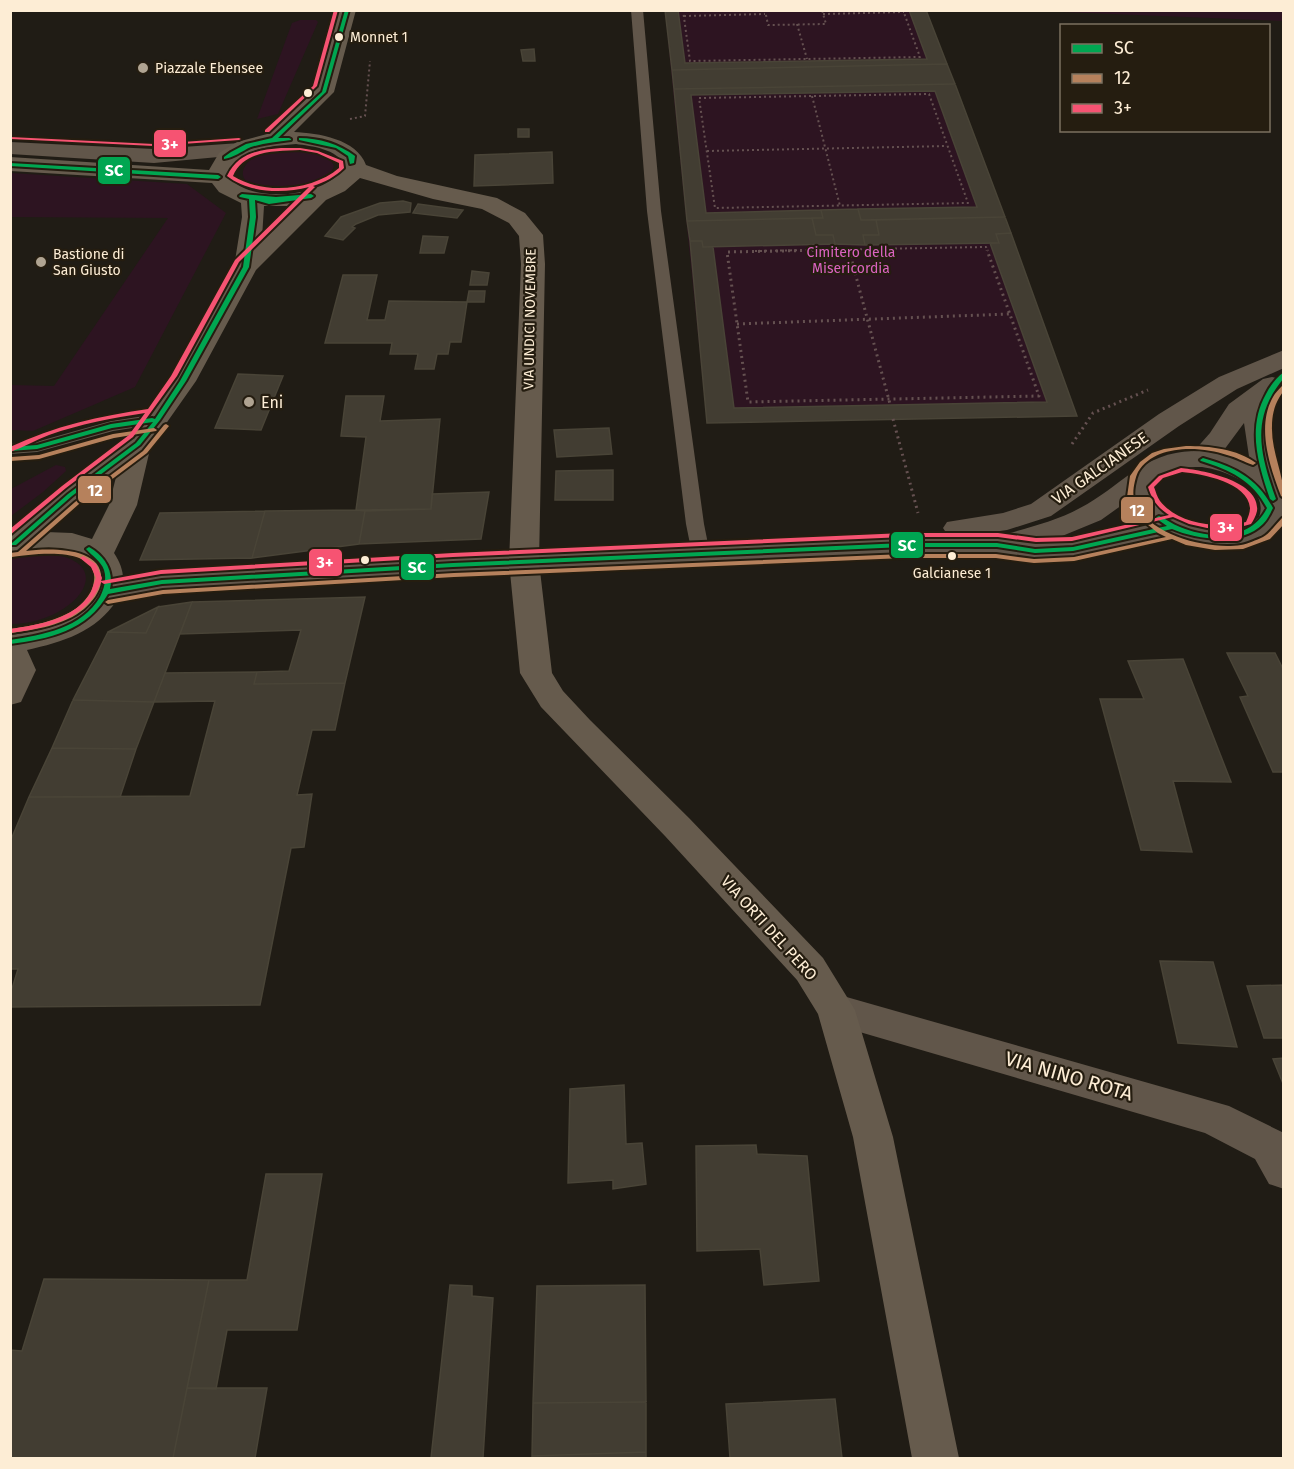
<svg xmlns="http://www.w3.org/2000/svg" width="1294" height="1469" font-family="'Fira Sans',sans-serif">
<rect width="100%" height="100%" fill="#201c15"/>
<!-- green -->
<path fill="#2d1421" d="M1283 10V21L1038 11V10Z
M665 11H926L1077 416 707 423Z
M300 20H316L318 22 278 114 257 119 292 23Z
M286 148C303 148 326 147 334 166 324 192 278 196 255 187 235 179 242 162 259 155 267 151 276 150 286 148Z
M11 173 187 184 226 213 135 387 33 431 11 430V385L54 386 168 218 11 217Z
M56 465 65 467 66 471 43 492 11 516V489Z
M35 553C127 555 79 623 11 624V559Z"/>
<!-- building -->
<path fill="#423d32" stroke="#494437" stroke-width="1.5" d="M665 10H678L685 63 927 59 909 10H926L947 64 672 70Z
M534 49 535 61H523L521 50Z
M947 64 955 84 674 89 672 70Z
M955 84 1005 217 861 220 858 209 977 207 935 91 691 95 706 213 821 210 823 218 687 221 674 89Z
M518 129H529V137H518Z
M552 152 553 183 474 186 475 155Z
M403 201 411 203 410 212 378 215 356 224 352 227 355 228 343 240 325 236 341 217 380 203Z
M418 204 463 210 457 218 413 213Z
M858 209 861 220H876L879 235H863L865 245 835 244 833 235H816L812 218H823L821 210Z
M1005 217 1011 233 996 234 999 243 865 245 863 235H879L876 220Z
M812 218 816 235H833L835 244 703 247 702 241H690L687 221Z
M1011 233 1077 416 707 423 690 241H702L703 247H713L734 408 1047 402 990 243H999L996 234Z
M423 236 448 237 444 253H420Z
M472 271 489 273 487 285H470Z
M343 275H377L367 320H385L389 301 467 302 461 342H450L448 354H437L434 369H415L418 354H390L392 343H325Z
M469 291H485L484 302H467Z
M238 374 283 376 261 430 215 428Z
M346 396H384L380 421 440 419 431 509 356 510 366 437 341 436Z
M609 428 612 454 557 457 554 430Z
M613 470V500H555L556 471Z
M489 492 481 539 359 544 365 511 431 509 432 494Z
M356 510 365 511 359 544 252 558 265 511Z
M265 511 252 558 140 560 160 513Z
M365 597 345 683 254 684 257 672 289 671 301 630 180 634 192 602Z
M192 602 154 702 73 700 108 632 146 633 158 607Z
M158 607 146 633 108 632Z
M1227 653H1275L1284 671V772H1273L1240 697 1248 696Z
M1183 659 1231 782 1173 781 1192 852 1141 850 1100 699H1144L1128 661Z
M257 672 254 684 345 683 335 730H312L297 795 312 794 304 847 291 848 260 1005 10 1007V995L18 969H10V842L29 797 190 796 215 701 154 702 165 673Z
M73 700 154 702 136 749 52 748Z
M52 748 136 749 120 797H29Z
M1160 961 1213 962 1237 1047 1178 1043Z
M1284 985V1038H1264L1247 986Z
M1284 1058V1086L1273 1059Z
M624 1085 626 1144 642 1143 646 1184 613 1189V1180L568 1183 570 1089Z
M756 1145 757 1154 807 1156 819 1281 764 1285 760 1249 697 1251 696 1146Z
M266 1174H322L297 1330H227L216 1389 187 1388 209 1280H247Z
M44 1279 209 1280 173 1458H10V1350L22 1351Z
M450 1285 472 1286V1296L493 1298 483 1458H431Z
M645 1285 646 1402 533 1403 537 1286Z
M187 1388H267L255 1458H173Z
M835 1399 842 1458H730L726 1404Z
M646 1402V1452L532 1456 533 1403Z
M646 1452V1458H532V1456Z"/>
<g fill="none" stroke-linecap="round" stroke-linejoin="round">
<!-- path-far1 -->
<path stroke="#655151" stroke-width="2" stroke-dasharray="2 3" stroke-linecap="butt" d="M683 10 690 61 920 57 903 10
M765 10 768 25 826 24 822 10
M823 14 904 12
M684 16 765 14
M797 24 807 59
M929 94 968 203 715 208 699 98Z
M812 96 840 206
M350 119 365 116 370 61
M707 151 947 146
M849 249 850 251
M755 251 986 247 988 251"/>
<!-- path -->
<path stroke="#655151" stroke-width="3" stroke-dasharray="2 4" stroke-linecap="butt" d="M832 250 727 252 748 402 1039 396 987 250
M849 250 890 404
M737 324 1010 314
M893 419 918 513
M1072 444 1093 413 1148 390"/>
<!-- lane -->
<path fill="#61564a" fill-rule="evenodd" d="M631 10H643L661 211 704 524 710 554 708 558H694L692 554 686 524 647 211Z
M158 414 164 415 167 419 164 423 113 431 37 452 10 454V444L36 442 111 421Z"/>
<!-- street -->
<path fill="#61564a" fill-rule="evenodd" d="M10 142 154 149 240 143 248 144 251 149 248 154 240 155 154 163 10 154Z
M1284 350V368L1237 389 1179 426 1051 516 1007 530 965 536 1007 537 1010 533C1034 526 1058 520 1080 508 1121 487 1142 452 1194 451L1210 433 1229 404 1263 379 1272 377 1281 379 1284 383 1273 411 1270 426 1284 490V524L1268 537 1234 546 1198 545 1169 537 1073 558 1035 560 997 554H904L453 574 162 592 106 602 95 599 91 592 95 585 162 572 453 556 904 536H952L947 534 943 528 947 522 1003 513 1031 504 1159 414 1219 377ZM1244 423 1250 463 1221 454ZM1202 467C1225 470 1270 487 1259 517 1231 541 1151 527 1155 483 1167 468 1184 467 1202 467ZM1129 500 1148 523 1073 540 1050 541 1101 520Z
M836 994 1229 1106 1284 1133V1189L1269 1184 1255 1159 1205 1133 822 1021 817 1010 822 999Z"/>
<!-- secondary -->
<path fill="#665b4d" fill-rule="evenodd" d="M337 10H356L334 92 294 132C318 133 357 139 366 165L397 176 497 198 525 213 543 235 545 264 539 562 552 673 563 691 590 720 689 818 823 958 855 1010 893 1137 959 1458H912L853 1137 818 1014 797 980 665 836 541 707 520 673 509 562 521 264 519 236 509 223 482 209 433 199 360 178 345 191 326 200 256 270 196 381 151 445 137 505 114 553C124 568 127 584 117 600 96 632 63 642 27 650L36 670 21 702 10 705V632C49 626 98 614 93 566 74 543 36 549 10 554V532L60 489 128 438 148 414 170 381 234 267 242 217 241 203 219 192 212 183 10 171V157L209 170 219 153 237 142 267 134 314 90ZM296 144C311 146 339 149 344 166 329 197 255 204 232 180V167C247 147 273 146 296 144ZM264 206H294L262 238ZM117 473 109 505 92 539 72 533 46 532Z"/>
<!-- bus-1 casing -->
<g stroke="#251d10" stroke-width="4">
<path id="bus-1" d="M345 10H349L326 92 278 138H289L291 139V140C277 142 264 143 251 147 242 151 233 158 224 159V157L231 152 246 144 272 138 322 92Z
M299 138C319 138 339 144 355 156L354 163 350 164 348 156 336 148 299 140Z
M10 163 218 175 221 177 218 179 10 166Z
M242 194 276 197 311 194 314 196 311 198 269 204 255 200 256 217 249 267 186 381 160 420 140 445 72 496 16 545H12L11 544 12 543 68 494 136 443 153 422 112 428 37 449 10 451V447L37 445 111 424 152 418 155 419 180 381 243 267 250 217 249 199 240 197 239 196Z
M1284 372V378C1250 418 1260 454 1276 499L1273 501 1270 499C1258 464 1247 428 1266 394 1270 386 1276 378 1284 372Z
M1203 458C1235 467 1257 478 1273 508 1270 514 1268 519 1263 524 1241 546 1198 540 1172 529L1073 551 1035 553 997 547H904L453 567 162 584 108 594C87 631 49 639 10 644V640C43 635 82 628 100 597 104 589 107 579 104 570 101 561 92 556 86 549L89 547C105 556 114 571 110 589L162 580 453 563 904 543H997L1035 549 1073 547 1167 526 1157 519 1156 518 1157 517 1159 516C1166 519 1172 524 1180 527 1209 539 1251 541 1267 508 1252 480 1230 470 1201 461L1200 460Z"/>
</g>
<!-- bus-2 casing -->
<g stroke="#251d10" stroke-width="4">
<path id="bus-2" d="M1284 385C1284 392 1282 393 1279 398 1274 406 1272 417 1272 426 1271 452 1284 474 1284 498L1281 496C1270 467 1256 427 1273 397 1275 393 1279 389 1282 386Z
M166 424 169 426 147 453 79 504 26 551C48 548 106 546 101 582 100 592 92 602 84 609 65 625 35 630 10 633V629C33 626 58 621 77 608 85 601 93 592 94 581 99 545 33 554 12 557H10V553L18 552 75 502 143 451 164 425Z
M154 428 157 430 156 431 114 438 39 459 10 461 11 457 39 455 113 434Z
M1186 446C1210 446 1237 449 1256 463L1253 465C1244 462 1236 457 1227 455 1200 446 1155 444 1138 472 1135 478 1132 492 1134 499 1146 535 1207 550 1241 545 1248 544 1256 540 1263 537 1270 533 1276 524 1282 518L1284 517V524L1270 539 1243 549 1215 550 1186 545 1172 539 1074 561 1034 563 996 558H904L454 577 163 594 108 604 105 602 108 600 163 590 454 573 904 554H996L1034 559 1074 557 1166 537 1158 533 1137 516 1127 497 1130 476 1140 462 1152 453 1164 449Z"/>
</g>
<!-- bus-3 casing -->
<g stroke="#251d10" stroke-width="4">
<path id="bus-3" d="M334 10H338L317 86 269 132H265V130L313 86Z
M10 137 154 144 239 138 241 139 239 140 154 146 11 139Z
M281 148H300L318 151 343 161 344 168C335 177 325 182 313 186L315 187 314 188 239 262 177 376 133 437 66 488 10 535V529L62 486 129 435 145 413C112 418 80 424 49 435 36 440 24 447 10 452V447C54 426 100 416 148 409L171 376 235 260 309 187C283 194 249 193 227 176 238 153 258 150 281 148ZM300 150 317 153 339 163V168C312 191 263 195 233 176 244 150 276 151 300 150Z
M1181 468C1202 470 1261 481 1257 511 1256 516 1253 521 1251 524L1237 528 1223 529 1207 528 1189 524 1173 517 1072 541 1036 542 998 537H904L453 557 161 574 104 584 101 582C88 620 46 628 10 633V629C38 625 76 619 91 592 93 587 94 582 96 578L91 567 80 558 83 556 96 564 102 578 101 581 161 570 453 553 904 533H998L1036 538 1072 537 1169 515C1158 508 1152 500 1148 487L1159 476ZM1182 472C1202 474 1248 482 1250 508 1250 513 1248 517 1246 522 1219 529 1179 525 1160 501 1157 497 1156 492 1154 487L1163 478Z"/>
</g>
<!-- bus-1 -->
<use href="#bus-1" fill="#00a651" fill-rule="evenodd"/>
<!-- bus-2 -->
<use href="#bus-2" fill="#b6815c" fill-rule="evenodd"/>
<!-- bus-3 -->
<use href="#bus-3" fill="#f65372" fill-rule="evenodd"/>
</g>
<!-- markers -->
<g fill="#fdedd5" stroke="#251d10" stroke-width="2">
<circle cx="339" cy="37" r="5"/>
<circle cx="308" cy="93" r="5"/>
<circle cx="952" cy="556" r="5"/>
<circle cx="365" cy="560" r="5"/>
</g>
<g fill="#b0a492" stroke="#251d10" stroke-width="2">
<circle cx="143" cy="68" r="6"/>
<circle cx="41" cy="262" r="6"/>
<circle cx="249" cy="402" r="6"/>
</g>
<g text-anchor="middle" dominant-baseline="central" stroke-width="4.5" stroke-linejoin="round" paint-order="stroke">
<!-- bus labels -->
<g font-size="14" fill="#fdedd5" stroke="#251d10" text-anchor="start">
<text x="350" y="37">Monnet 1</text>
<text x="952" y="573" text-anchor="middle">Galcianese 1</text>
</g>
<!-- far-poi labels -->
<g font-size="14" fill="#fdedd5" stroke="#251d10" text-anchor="start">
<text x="155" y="68">Piazzale Ebensee</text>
<text x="53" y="254">Bastione di<tspan x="53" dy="16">San Giusto</tspan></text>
</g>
<!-- far-park labels -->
<g font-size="14" fill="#db63c1" stroke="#251d10">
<text x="851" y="252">Cimitero della<tspan x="851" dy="16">Misericordia</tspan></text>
</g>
<!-- far-street labels -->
<g font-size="14" fill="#fdedd5" stroke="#251d10">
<text transform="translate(530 319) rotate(-89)">VIA UNDICI NOVEMBRE</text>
</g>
<!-- poi labels -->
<g font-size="16" fill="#fdedd5" stroke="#251d10" text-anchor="start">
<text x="261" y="402">Eni</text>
</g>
<!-- street labels -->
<g font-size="16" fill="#fdedd5" stroke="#251d10">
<text transform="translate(1100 468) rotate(-35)">VIA GALCIANESE</text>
<text transform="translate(769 928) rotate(48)">VIA ORTI DEL PERO</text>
</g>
<!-- near-street labels -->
<g font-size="20" fill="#fdedd5" stroke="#251d10">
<text transform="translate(1069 1076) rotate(16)">VIA NINO ROTA</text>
</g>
</g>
<g stroke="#251d10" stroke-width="2">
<rect x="153" y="129" width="34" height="29" rx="6" fill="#f65372"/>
<rect x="97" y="156" width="34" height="29" rx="6" fill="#00a651"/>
<rect x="77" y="475" width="35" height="29" rx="6" fill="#b6815c"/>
<rect x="1120" y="496" width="34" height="28" rx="6" fill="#b6815c"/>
<rect x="1209" y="513" width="34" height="29" rx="6" fill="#f65372"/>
<rect x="890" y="531" width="34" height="28" rx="6" fill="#00a651"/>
<rect x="308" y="548" width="35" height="29" rx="6" fill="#f65372"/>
<rect x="400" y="553" width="35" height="28" rx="6" fill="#00a651"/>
</g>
<g font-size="16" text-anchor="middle" font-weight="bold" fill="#fff">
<text x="170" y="150">3+</text>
<text x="114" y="176">SC</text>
<text x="95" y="496">12</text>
<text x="1137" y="516">12</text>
<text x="1226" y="533">3+</text>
<text x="907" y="551">SC</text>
<text x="325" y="568">3+</text>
<text x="417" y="573">SC</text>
</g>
<!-- border -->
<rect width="1294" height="1469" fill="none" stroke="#fdedd5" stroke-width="24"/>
<!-- legend -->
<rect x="1060" y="24" width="210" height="108" fill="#251d10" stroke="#7b705f" stroke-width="1.5"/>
<rect x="1072" y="44" width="30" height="9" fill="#00a651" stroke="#7b705f" stroke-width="1.5"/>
<text x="1114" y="54" font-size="18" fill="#fdedd5">SC</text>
<rect x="1072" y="74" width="30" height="9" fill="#b6815c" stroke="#7b705f" stroke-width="1.5"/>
<text x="1114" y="84" font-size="18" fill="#fdedd5">12</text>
<rect x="1072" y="104" width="30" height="9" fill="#f65372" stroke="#7b705f" stroke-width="1.5"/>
<text x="1114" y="114" font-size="18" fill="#fdedd5">3+</text>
</svg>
